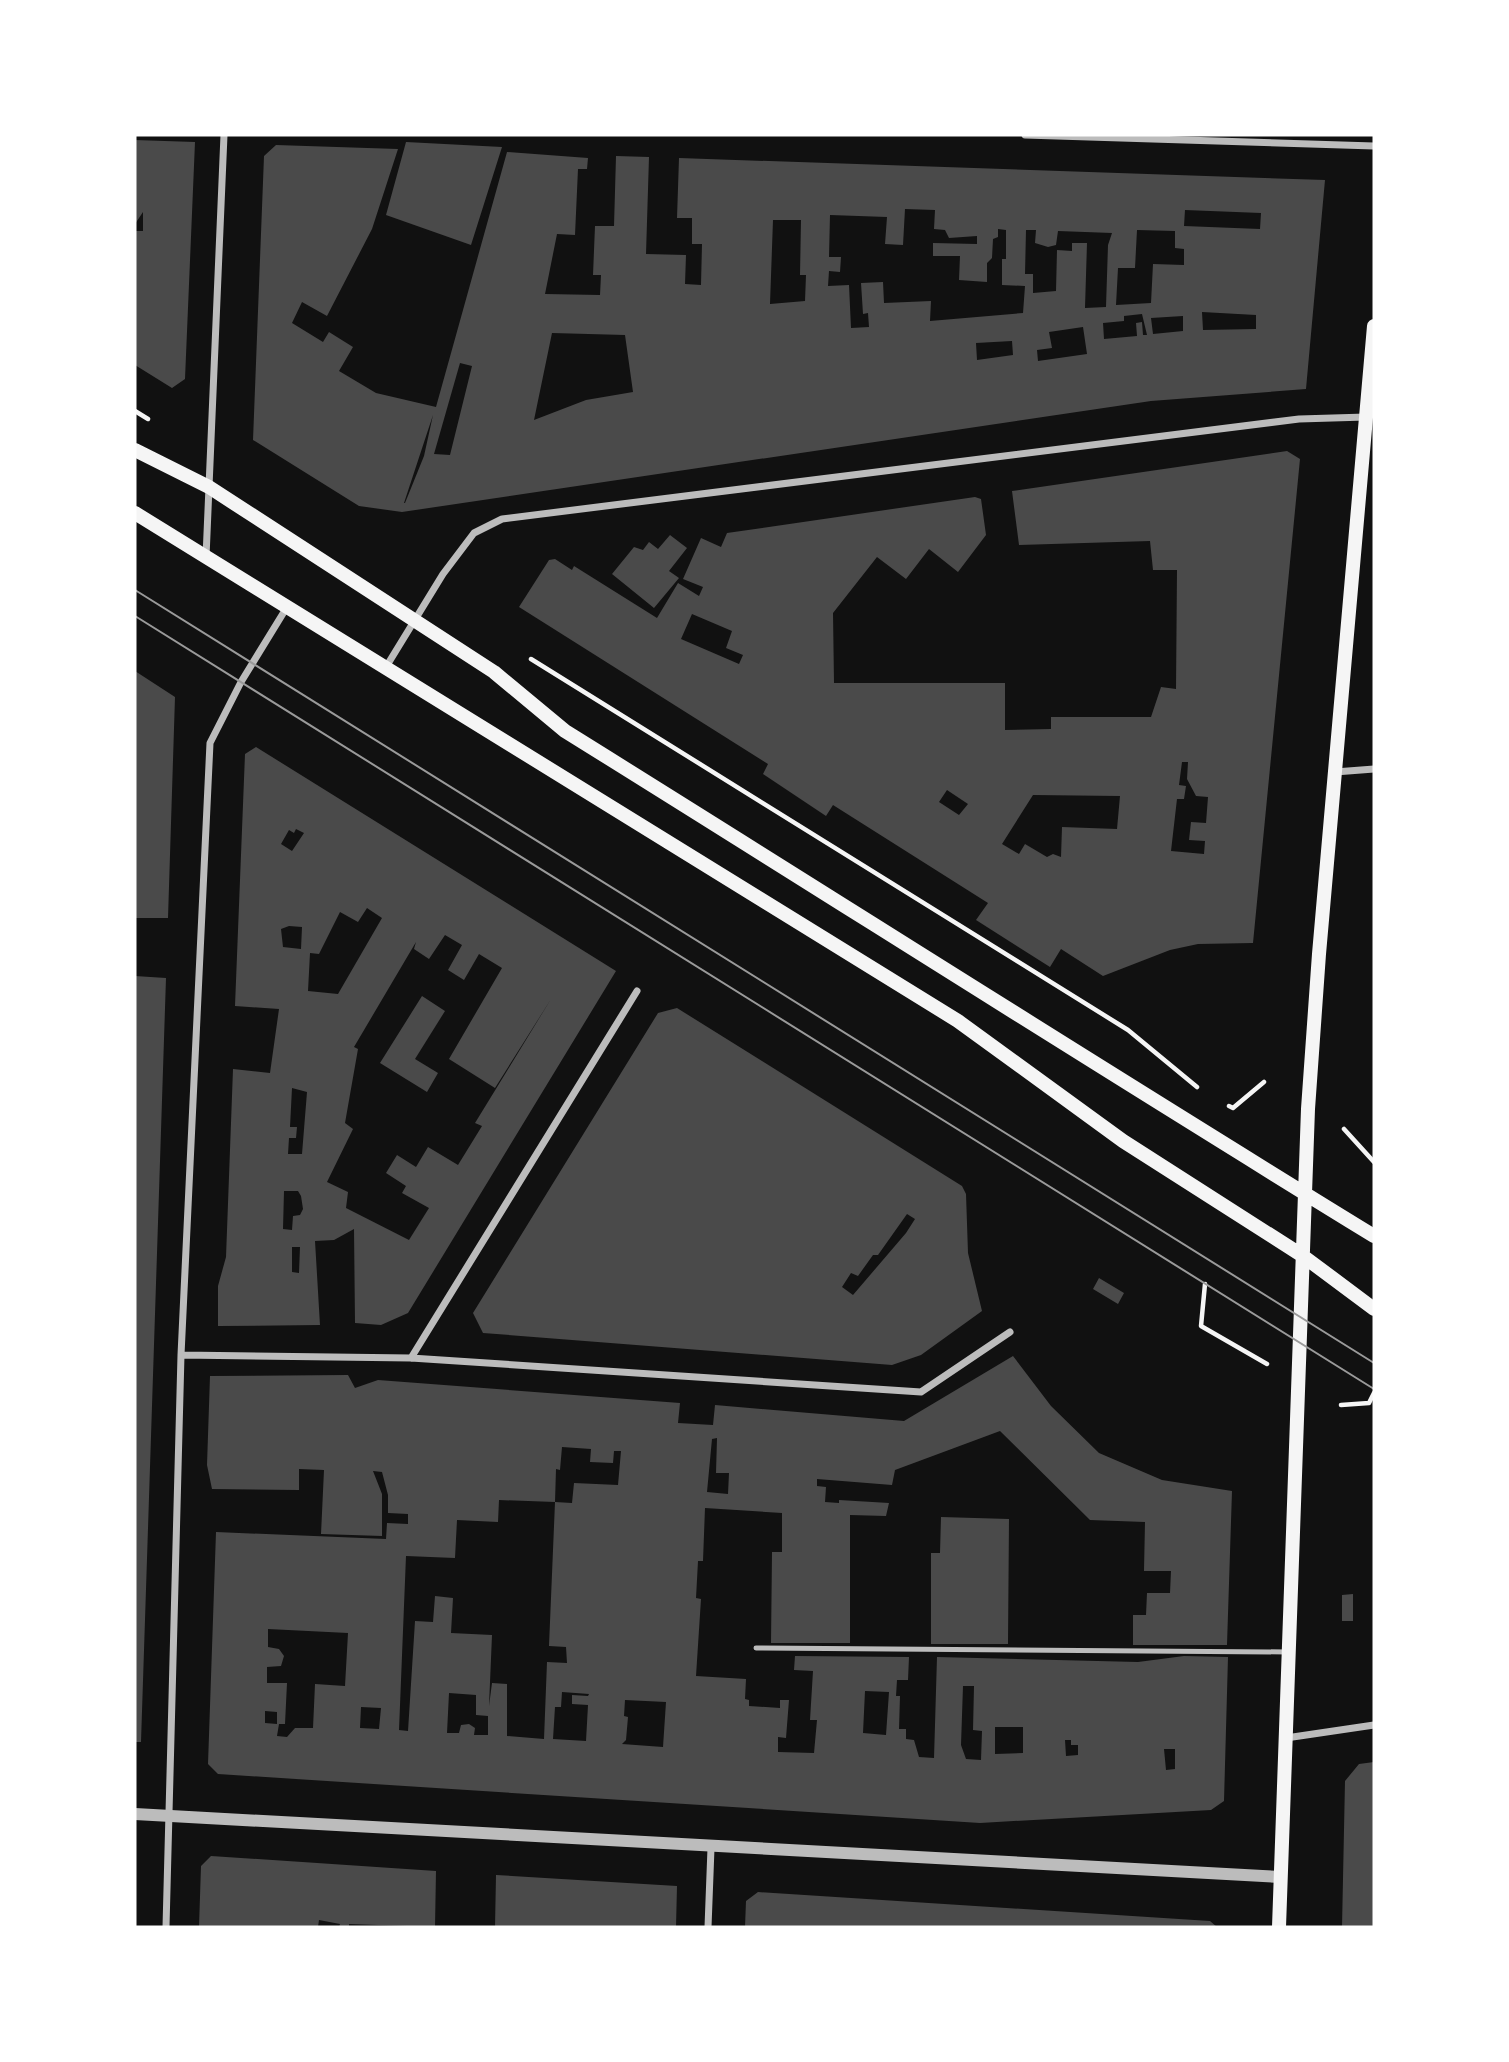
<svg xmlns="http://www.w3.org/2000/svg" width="1509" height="2062" font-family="'Times New Roman',serif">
<rect width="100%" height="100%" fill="#111"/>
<!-- building -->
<path fill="#4a4a4a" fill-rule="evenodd" d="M135 140 195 142 185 379 172 388 135 365V231H143V212L135 224Z
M406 142 502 147 471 245 386 215Z
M276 145 398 149 372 229 327 316 302 302 292 323 323 342 329 332 353 347 339 371 376 393 436 407 507 152 588 158 587 169H578L575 235 557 234 545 294 600 295 601 275H593L595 226H614L616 156 649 157 646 254 686 255 685 284 701 285 702 244H692V218H677L679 158 1325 180 1306 389 1151 401 402 512 359 506 253 440 264 156ZM905 209 935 210 934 229 945 230 949 238 977 236V244L933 243V256H960L959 280 987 282V263L992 258 993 239 998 237V229L1006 230V259H1002V285L1025 286 1023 313 930 321 931 301 884 303 883 282 861 283 863 314 868 313 869 327 851 328 849 285 828 286 829 271 840 272 841 257H829L830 215 887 217 885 244 903 245ZM1185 210 1261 213 1260 229 1184 226ZM773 220H801L800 275H806L805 301 770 304ZM1026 230H1036L1035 243 1048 247 1056 245 1058 231 1112 233 1108 245 1106 307 1085 308 1087 243H1072V251L1057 250 1056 291 1033 293V274H1025ZM1137 230 1175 231V248L1184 249V265L1153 264 1151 303 1116 305 1118 268H1135ZM1202 312 1256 315V329L1203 330ZM1142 314 1147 335H1143L1142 322 1136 323 1137 336 1104 339 1103 323 1124 321V316ZM1183 316V331L1153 334 1151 318ZM1083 327 1087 354 1038 361 1037 350 1052 348 1049 332ZM552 333 625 335 633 392 586 400 534 420ZM1012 341 1013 355 977 360 976 343ZM460 363 472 366 450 455 434 454ZM433 415 424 456 405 503H404Z
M1287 451 1300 459 1253 943 1198 944 1170 950 1103 976 1061 949 1050 967 976 920 988 903 833 805 826 816 763 774 768 764 519 607 549 560 555 559 572 570 574 566 657 618 678 583 699 596 703 587 683 579 701 538 721 547 727 533 975 497 981 499 986 535 958 572 929 549 906 579 877 557 833 613 834 683H1005V730L1051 729V717H1151L1161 687 1176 689 1177 570H1153L1150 541 1019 545 1012 491ZM692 614 732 631 726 648 743 655 739 664 681 639ZM1182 762H1188L1187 779 1196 796 1208 797 1206 823 1191 822 1189 840 1205 841 1204 854 1171 851 1177 799H1184L1186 786 1179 785ZM947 790 968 804 959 815 939 802ZM1033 795 1120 796 1117 829 1062 827 1061 857 1053 854 1047 857 1025 844 1019 854 1002 844Z
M670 535 687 548 669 571 679 578 654 608 612 574 634 547 643 550 649 542 658 549Z
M135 671 175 697 168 918H135Z
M256 747 616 971 408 1313 381 1325 355 1323 354 1229 334 1240 315 1241 320 1325 218 1326V1286L226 1257 233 1069 270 1073 279 1009 235 1006 245 754ZM296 829 304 833 292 851 281 844 289 830 294 833ZM367 908 382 918 338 994 308 991 310 953 319 954 340 912 358 922ZM289 926 302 927 301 949 283 947 281 929ZM445 935 462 945 448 970 464 980 479 954 502 968 449 1059 495 1088 551 999 475 1123 482 1126 458 1165 428 1147 416 1167 397 1155 386 1173 406 1186 402 1193 429 1208 409 1240 346 1208 348 1192 327 1182 353 1129 345 1123 358 1049 354 1047 416 942 414 949 429 959ZM292 1088 307 1092 302 1154H288L289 1138H296L297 1127H290ZM284 1191H298L301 1196 303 1209 300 1215 293 1216 292 1230 283 1229ZM292 1247H300L299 1273 292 1272Z
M135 976 166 978 141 1742H135Z
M422 996 445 1011 415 1059 438 1073 427 1092 380 1063Z
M677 1008 962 1186 966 1194 968 1253 982 1311 921 1355 892 1365 483 1333 473 1313 658 1013ZM907 1214 915 1219 906 1233 853 1295 842 1287 851 1273 858 1276 873 1255H878Z
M1099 1278 1124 1293 1118 1304 1093 1289Z
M1013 1356 1051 1406 1099 1453 1162 1480 1232 1491 1227 1645H1133V1615H1146L1147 1593H1170L1171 1571H1144L1145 1522 1090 1520 1000 1431 895 1470 892 1485 817 1479V1486L826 1487 825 1502 839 1503V1500L889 1503 886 1516 850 1515V1643H771L772 1552H782V1513L705 1508 703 1561H698L696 1598 701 1599 696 1676 746 1679 745 1699 749 1700V1706L780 1708V1700H789L786 1738 778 1737V1752L814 1753 817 1720H810L813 1671 794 1670 795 1656 909 1657 908 1680H897L896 1696H900L899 1729H906V1739L914 1740 919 1757 934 1758 937 1657 1138 1662 1184 1656 1228 1657 1224 1801 1211 1810 980 1823 218 1774 208 1764 216 1532 386 1539 387 1523 408 1524V1514L388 1513V1495L382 1472 373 1471 382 1494V1536L321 1534 324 1470 299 1469V1490L212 1489 207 1465 210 1376 348 1375 355 1388 378 1380 680 1403 678 1423 713 1425 715 1405 904 1421ZM717 1438 716 1473H729L728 1494 707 1492 712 1439ZM562 1447 591 1449 590 1462 613 1463 614 1451H621L618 1485 574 1483 572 1503 555 1502 549 1646 566 1647 567 1663 547 1662 544 1739 507 1736V1684L492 1683 489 1706 492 1635 451 1633 453 1598 435 1596 433 1622 415 1621 408 1731 399 1730 406 1556 455 1558 457 1520 498 1522 499 1500 555 1502 556 1469 560 1470ZM268 1629 348 1633 345 1686 315 1684 313 1728H295L287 1737 277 1736 279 1724H285L287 1683H267V1667L281 1666 284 1656 279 1649 268 1647ZM963 1686H974L973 1730 982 1731 981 1760 966 1759 961 1745ZM865 1691 889 1692 886 1735 863 1733ZM562 1692 589 1694 588 1696 572 1695V1704L588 1705 586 1741 553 1739 555 1707H561ZM449 1693 476 1695V1715L488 1716V1735H474L475 1728 469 1724 461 1725 459 1733H447ZM625 1700 666 1702 663 1747 622 1744 626 1740 628 1717 624 1716ZM361 1707 381 1708 379 1729 360 1728ZM265 1711 277 1712V1724L265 1723ZM995 1727H1023V1753L995 1754ZM1065 1740H1071V1745H1078V1755L1066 1756ZM1164 1749H1175V1769L1166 1770Z
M941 1517 1009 1519 1008 1644H931V1553H940Z
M1353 1594V1621H1342V1595Z
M1374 1762V1927H1342L1345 1781 1359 1764Z
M211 1856 436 1871 435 1927 349 1924V1927H339L340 1924 319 1920 318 1927H199L201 1866Z
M496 1875 677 1886 676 1927H495Z
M758 1892 1210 1921 1217 1927H745L746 1901Z"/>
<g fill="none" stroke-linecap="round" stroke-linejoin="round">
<!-- path -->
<path stroke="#f5f5f5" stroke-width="4.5" d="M135 411 148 419
M531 659 1128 1030 1197 1087
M1229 1106 1233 1108 1264 1082
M1344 1129 1374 1162
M1205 1284 1201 1326 1267 1364
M1341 1405 1369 1403 1374 1393"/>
<!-- service -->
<path stroke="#bcbcbc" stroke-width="5" d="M756 1648 1288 1652"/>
<!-- minor -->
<path stroke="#bcbcbc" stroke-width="7" d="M1025 135 1374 146
M206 557 224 135
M386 667 443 574 474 533 502 519 1299 419 1366 417
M1335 772 1374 769
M181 1355 411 1358 921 1392 1010 1332
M411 1358 637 991
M1286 1738 1374 1725
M166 1927 181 1355 210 743 241 682 287 607
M708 1927 711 1848"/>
<!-- tertiary -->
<path stroke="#bcbcbc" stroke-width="12" d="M135 1814 1281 1877"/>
<!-- secondary -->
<path stroke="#f5f5f5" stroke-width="14" d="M135 450 209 487 494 672 565 731C835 899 1103 1070 1374 1236
M135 513 958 1021 1123 1141 1303 1256 1374 1309
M1279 1927 1308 1109 1319 954 1374 326"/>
<!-- tram -->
<path stroke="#9a9a9a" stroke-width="2" d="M135 590 1374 1363
M135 616 1374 1389"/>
</g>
<!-- border -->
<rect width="1509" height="2062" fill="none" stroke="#ffffff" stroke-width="273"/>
</svg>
